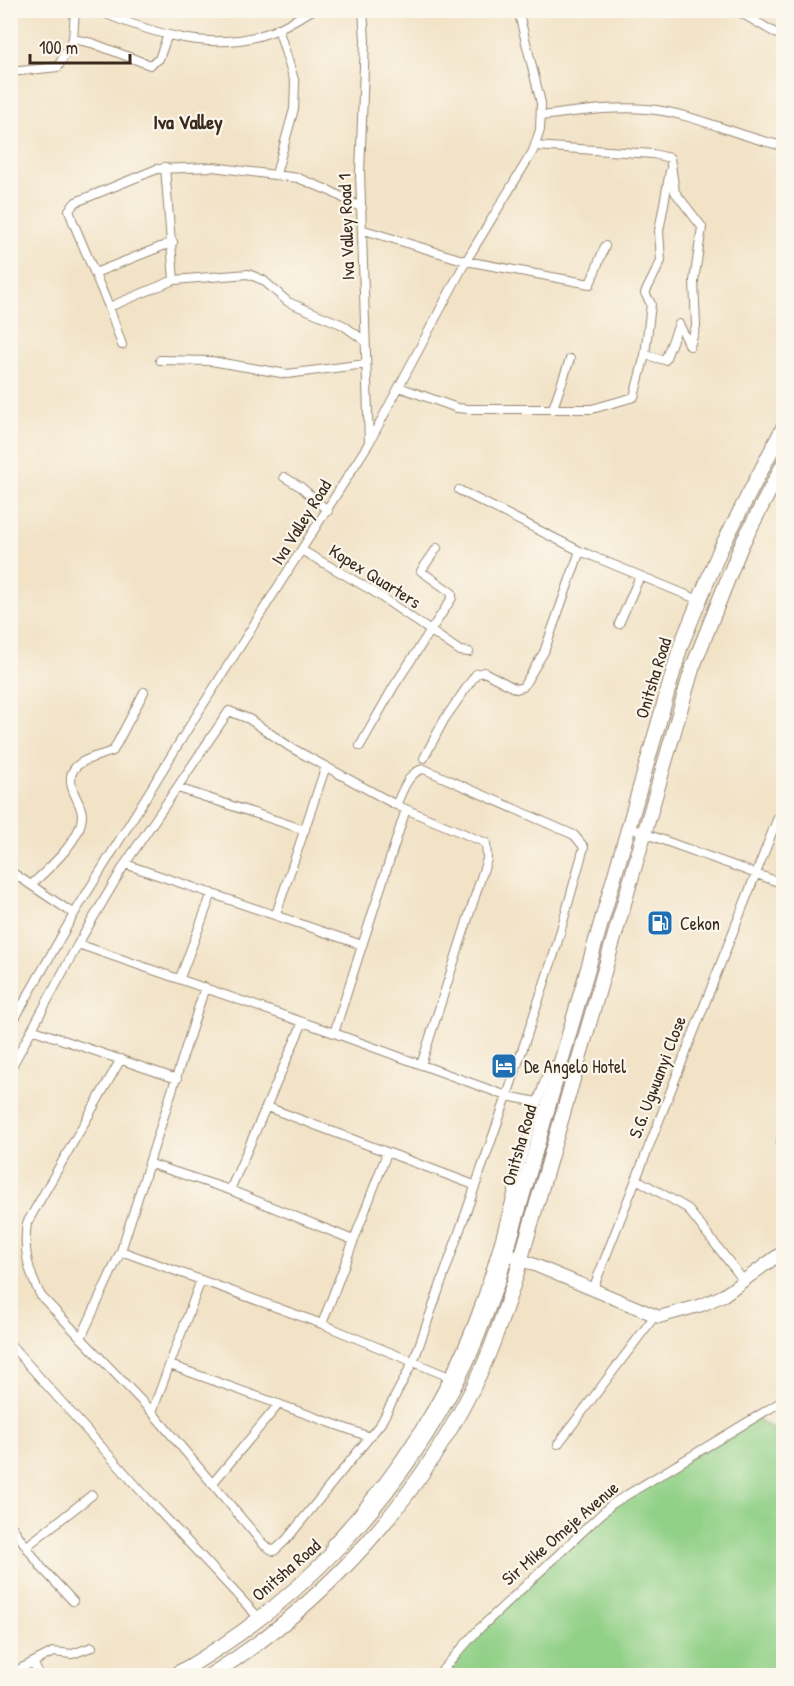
<svg xmlns="http://www.w3.org/2000/svg" width="794" height="1686" font-family="'Patrick Hand',sans-serif">
<rect width="100%" height="100%" fill="#fbf7ec"/>
<filter id="ink" filterUnits="userSpaceOnUse"><feTurbulence type="fractalNoise" baseFrequency=".0167" numOctaves="2"/><feDisplacementMap in="SourceGraphic" scale="12" xChannelSelector="R" yChannelSelector="G"/><feConvolveMatrix kernelMatrix="1 2 1 2 8 2 1 2 1" color-interpolation-filters="sRGB"/></filter>
<filter id="wash" filterUnits="userSpaceOnUse"><feTurbulence type="fractalNoise" baseFrequency=".008" numOctaves="4" result="noise"/><feDisplacementMap in="SourceGraphic" scale="24" xChannelSelector="R" yChannelSelector="G"/><feGaussianBlur stdDeviation="1.35" result="paint"/><feColorMatrix in="noise" values="0 0 0 0 0 0 0 0 0 0 0 0 0 0 0 0 0 1.4 0 .05"/><feComposite in="paint" operator="in"/></filter>
<g filter="url(#wash)">
<rect width="100%" height="100%" fill="#f2e3c7"/>
<!-- green -->
<path fill="#91d087" stroke="#667d52" stroke-width="1.5" d="M755 1417 783 1436V1675L442 1676 478 1630 612 1504Z"/>
</g>
<g filter="url(#ink)">
<g fill="none" stroke-linecap="round" stroke-linejoin="round">
<!-- minor casing -->
<g stroke="#968672" stroke-width="10">
<path id="minor" d="M75 10 73 39 92 43 150 65 159 59 167 37
M96 10C151 33 213 54 271 32 286 26 299 17 313 10
M363 10 365 40 360 173 369 443
M736 10 784 38
M10 72 58 67 73 39
M541 116C576 112 612 106 647 109 694 113 738 137 784 146
M165 167 174 280
M276 174 294 109 295 83 278 28
M364 230 466 261 590 284 605 246
M95 273 173 242
M109 307 174 280 248 274 263 280 288 302 343 325 365 341
M122 345 109 307 73 222 69 210 76 202 157 169 213 167 298 178 330 191 362 208
M645 355 651 304 645 293 661 261 659 231 670 171
M160 360 211 361 287 374 366 364
M399 387 457 408 469 409H592L634 397 645 355 665 360 679 324 690 346 696 326 694 281 702 227 675 192 670 158 653 154 535 146
M553 408 570 359
M284 477 301 487 328 511
M459 490 580 551 699 600
M303 551 371 590 460 651 469 652
M619 624 640 576
M360 746 394 686 452 598V593L421 571 437 548
M424 758 444 720 476 674 484 672 516 689 523 687 544 652 580 551
M178 788 305 830
M627 827 784 884
M125 864 362 945
M10 871 74 914
M31 885C47 870 82 840 82 815 82 808 77 800 74 793 61 762 90 759 113 751L144 692
M276 914 326 766
M78 944 334 1033 507 1096 537 1102
M180 978 212 893
M10 1027 74 914 189 727 369 443 466 261 533 151 540 130 541 103 518 10
M34 1030 177 1079
M334 1033 406 809
M121 1059 27 1223C23 1250 28 1272 41 1296L152 1412 264 1545 274 1551 286 1540 381 1423 414 1360 507 1096 555 951 584 847 574 835 424 769C408 771 402 793 396 805
M10 1070 78 944 125 864 229 711 249 719 290 747 396 805 486 843 487 859 421 1065
M267 1107 474 1185
M784 1128 781 1142 784 1152
M151 1164 230 1190 353 1240
M638 1180 687 1208 744 1281
M230 1190 303 1022
M121 1251 322 1324 447 1376
M593 1289 784 802
M322 1324 387 1153
M81 1338 121 1251 205 987
M10 1344 148 1499 259 1618
M170 1365 370 1437
M152 1412 201 1280
M558 1444 654 1317
M212 1484 279 1404
M10 1524 41 1567 73 1601
M27 1546 92 1495
M329 1555 331 1543C396 1475 449 1392 480 1303 506 1227 522 1147 548 1071L554 1065 561 1066
M34 1663 39 1676
M10 1674 53 1652 72 1654 92 1647
M437 1676 478 1630 612 1504 784 1400"/>
</g>
<!-- secondary casing -->
<g stroke="#968672" stroke-width="14">
<path id="secondary" d="M513 1256 659 1317 702 1305 724 1295 784 1251"/>
</g>
<!-- primary casing -->
<g stroke="#968672" stroke-width="16">
<path id="primary" d="M173 1676C298 1606 399 1498 463 1369 477 1341 487 1310 498 1281L681 645 720 550 784 426
M209 1676C326 1604 424 1494 482 1369 495 1340 505 1310 515 1279L692 669 741 546 784 463"/>
</g>
<!-- minor -->
<use href="#minor" stroke="#fff" stroke-width="8"/>
<!-- secondary -->
<use href="#secondary" stroke="#fff" stroke-width="12"/>
<!-- primary -->
<use href="#primary" stroke="#fff" stroke-width="14"/>
</g>
</g>
<!-- icons -->
<defs>
<g id="fuel-square" transform="scale(1.35)"><rect x="-9" y="-9" width="18" height="18" rx="4" fill="#1f6fb2" stroke="#fbf7ec"/><path d="M-5.5-6h7V0h2V4h1.3V-2.5L3-4.5l.8-.8L6-3V5H2.5V1h-1V6h-7ZM-4.2-4.7v3.2H.2V-4.7Z" fill="#fff"/></g>
<g id="hotel-square" transform="scale(1.35)"><rect x="-9" y="-9" width="18" height="18" rx="4" fill="#1f6fb2" stroke="#fbf7ec"/><path d="M-6-4.5h1.5V1H6V5H4.5V3h-9V5H-6ZM-4 0a1.8 1.8 0 1 1 3.6 0ZM.5 0V-2.5h3Q6-2.5 6 0Z" fill="#fff"/></g>
</defs>
<g fill-rule="evenodd">
<use href="#fuel-square" x="660" y="923"/>
<use href="#hotel-square" x="504" y="1066"/>
</g>
<g text-anchor="middle" dominant-baseline="central" stroke-width="4.5" stroke-linejoin="round" paint-order="stroke">
<!-- street labels -->
<g font-size="18" fill="#3b2a1e" stroke="#fbf7ec">
<text transform="translate(346 227) rotate(-92)">Iva Valley Road 1</text>
<text transform="translate(301 522) rotate(-58)">Iva Valley Road</text>
<text transform="translate(375 576) rotate(32)">Kopex Quarters</text>
<text transform="translate(653 678) rotate(-73)">Onitsha Road</text>
<text transform="translate(657 1077) rotate(-69)">S.G. Ugwuanyi Close</text>
<text transform="translate(519 1145) rotate(-74)">Onitsha Road</text>
<text transform="translate(560 1533) rotate(-41)">Sir Mike Omeje Avenue</text>
<text transform="translate(286 1570) rotate(-41)">Onitsha Road</text>
</g>
<!-- poi labels -->
<g font-size="18" fill="#3b2a1e" stroke="#fbf7ec" text-anchor="start">
<text x="680" y="923">Cekon</text>
<text x="524" y="1066">De Angelo Hotel</text>
</g>
<!-- neighbourhood labels -->
<g font-size="20" font-weight="bold" fill="#3b2a1e" stroke="#fbf7ec">
<text x="188" y="121">Iva Valley</text>
</g>
</g>
<!-- margin -->
<rect width="794" height="1686" fill="none" stroke="#fbf7ec" stroke-width="36"/>
<!-- scale -->
<path d="M30 54v9h100v-9" fill="none" stroke="#3b2a1e" stroke-width="3"/>
<text x="39" y="54" font-size="18" fill="#3b2a1e" stroke="#fbf7ec" stroke-width="4.5" paint-order="stroke">100 m</text>
</svg>
